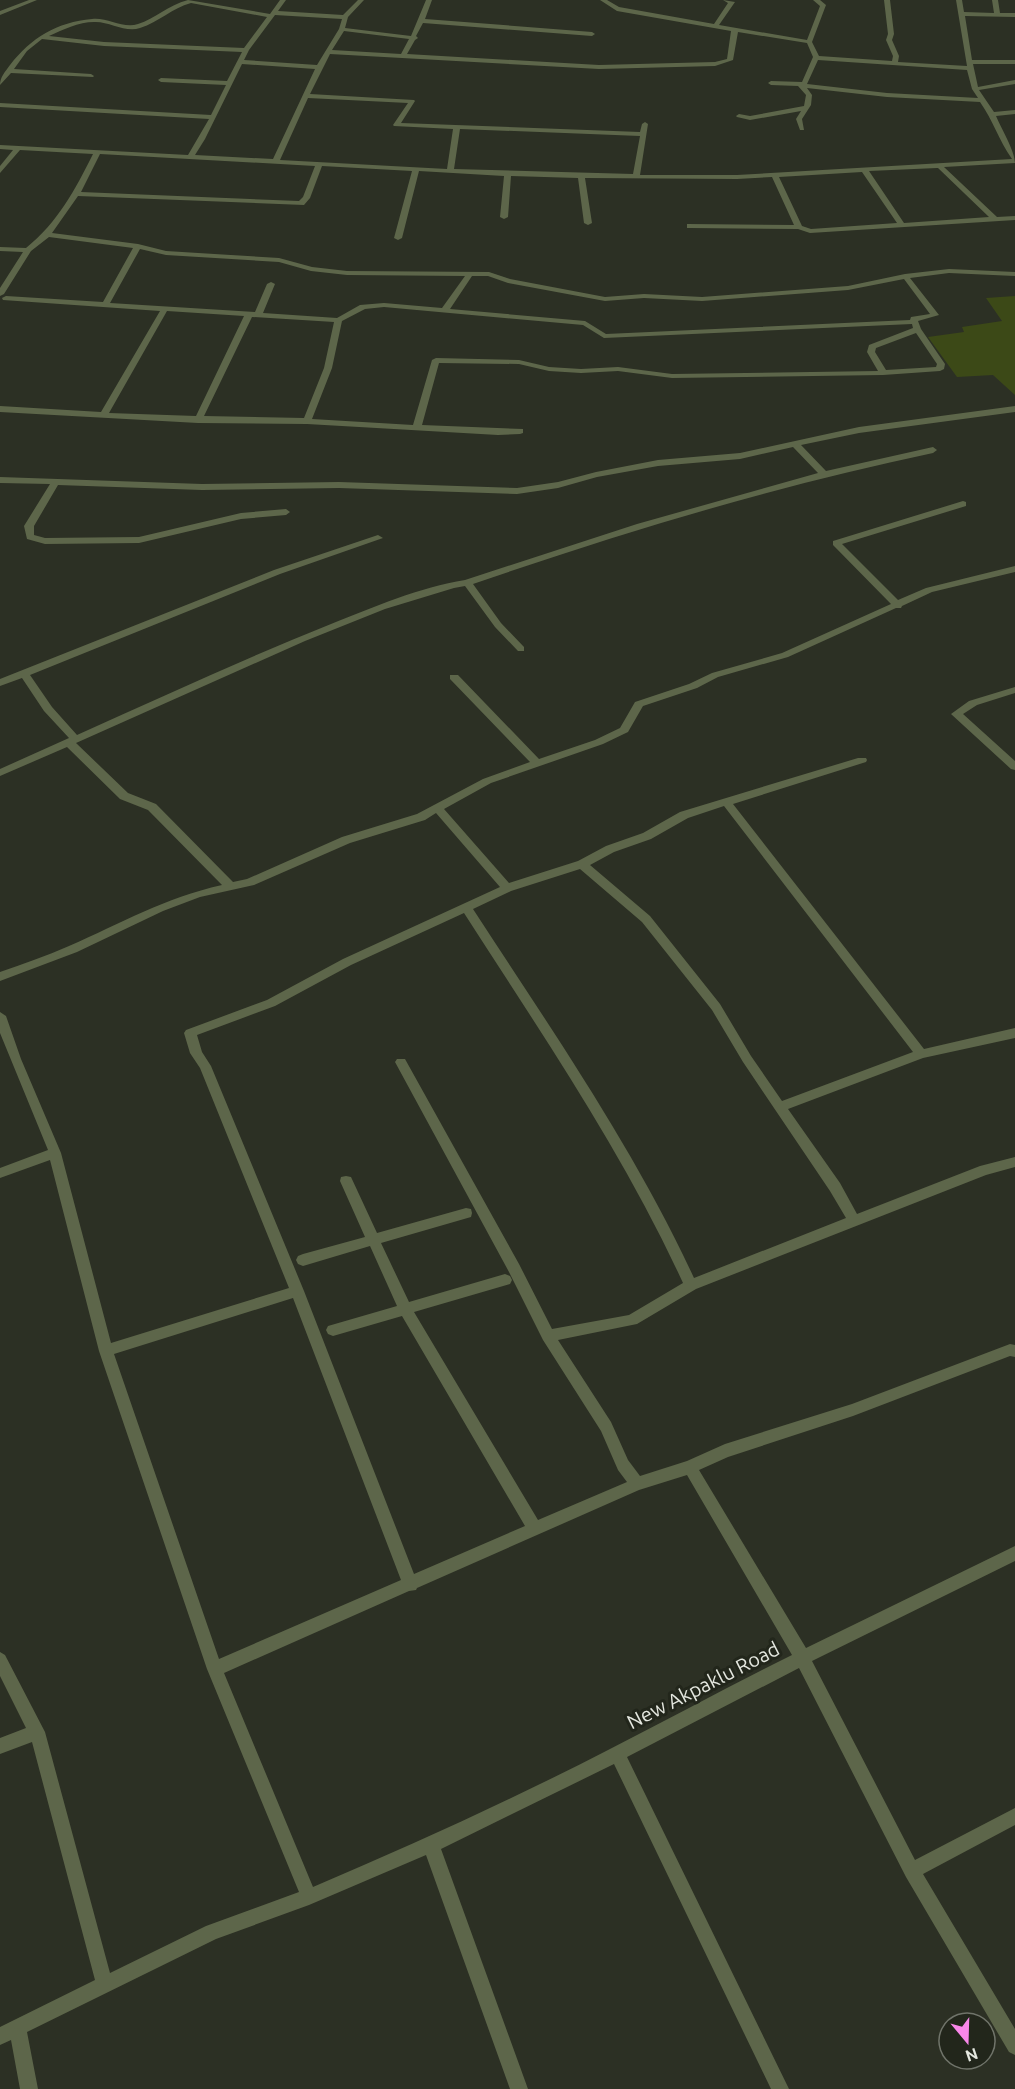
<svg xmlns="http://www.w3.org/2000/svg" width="1015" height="2089" font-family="Ubuntu,sans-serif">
<rect width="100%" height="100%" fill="#2c3024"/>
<!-- green -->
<path fill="#3c4917" d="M1015 296V395L993 375 957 377 928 337 964 332 962 327 1002 321 986 298Z"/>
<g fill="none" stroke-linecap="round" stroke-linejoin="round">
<!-- minor -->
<path fill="#5d664a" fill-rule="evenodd" d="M29 0H37L0 15V11Z
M188 0 270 14 280 0H286L278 11 343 15 358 0H364L348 17 345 28 411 36 426 0H432L425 19 592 32 595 34 592 36 423 23 416 36 418 38 415 40 407 54 599 65 715 62 727 59 731 31 617 11 600 0H607L619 7 714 24 728 3 723 0 735 2 719 25 807 40 820 6 813 0H820L826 5 812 42 819 56 892 61 893 56 886 40 888 34 884 0H890L894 34 892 40 899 56 898 62 967 66 956 0H962L964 12 994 13 992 0H998L1000 13H1015V17L965 16 972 60H1015V64H973L978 87 1015 80V84L979 90 994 112 1015 110V114L996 116C1001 128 1015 151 1015 163L944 167 997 217 1015 216V220L810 233 798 229 690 228H687V224L794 225 772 177 737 179 585 178 592 223 588 225 584 223 578 178 511 176 508 217 504 219 500 217 504 176 419 171 402 238 398 240 394 238 412 171 322 166 310 198 304 205 78 196 52 233 138 244 166 251 279 258 312 267 347 271 489 272 510 279 605 297 644 294 702 297 848 286 905 274 949 269 1015 272V276L949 273 910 278 939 315 918 321 921 329 945 364 944 369 940 371 883 375 672 378 618 371 581 373 549 371 519 364 439 363 422 425 523 429V433L520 434 498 435 307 424 198 423 0 412V406L101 412 160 311 3 300 2 298 6 296 103 302 133 248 49 237 31 251 4 294 0 296V288L23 252 0 251V247L26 248C58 222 75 190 93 154L20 150 0 173V166L13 150 0 149V145L188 155 209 119 0 107V103L211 115 226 85 161 82 158 80 161 78 227 81 242 52 104 46 42 39 27 51 14 69 91 74 94 76 93 77 11 73 0 85C0 77 5 72 10 65 31 38 57 22 92 19 107 17 123 29 138 24 155 19 168 5 188 0ZM191 3 267 17 244 48 104 42 49 36C62 30 79 22 94 22 109 21 125 33 140 28 159 22 172 8 191 3ZM275 15 342 19 339 29 317 65 244 60 249 50ZM344 31 409 39 401 54 332 50ZM738 32 807 43 813 57 802 82 771 81 768 83 771 85 798 86 806 95 804 106 750 116 739 114 736 116 737 117 750 120 801 111 796 119 800 130H804L802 119 811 105 812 95 807 88 887 97 980 102C993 120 999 141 1012 159L737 175H640L648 124 645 122 642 124 640 132 401 123 415 101 414 100 310 94 330 54 599 69 715 66 733 60ZM818 60 967 70 972 89 978 98 887 93 807 84ZM242 64 315 69 273 159 195 155 205 139ZM308 98 408 103 393 125 394 126 453 129 447 169 280 160ZM460 129 640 136 633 174 454 169ZM100 154 315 166 303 197 299 201 81 192ZM937 168H938L989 217 904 223 869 171ZM862 172 897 223 811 229 802 226 779 177ZM140 249 166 255 279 262 311 271 347 275 465 276 442 308 384 303 360 305 337 318 263 313 275 284 271 282 267 284 255 312 110 303ZM472 276H488L508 283 605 301 644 298 702 301 848 290 904 279 930 314 911 317 910 320 606 334 585 321 450 309ZM384 307 583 325 604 338 912 324 913 328 869 345 867 352 878 371 672 374 618 367 581 369 549 367 519 360 436 358 432 360 413 425 312 419 332 368 342 321 365 309ZM167 311 244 316 196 416 109 413ZM252 317 334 322 324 368 304 418 204 416ZM916 333 937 364 936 367 886 370 875 352 876 348Z
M1015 406V412L859 433 801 445 826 471 933 447 937 450 933 453C776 486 624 532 473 584L501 623 524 647V651H518L495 627 465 586 454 588 385 609 305 641 76 743 128 793 156 804 233 882 247 879 342 837 417 814 483 779 530 762 450 679V675H458L539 759 595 740 620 728 635 702 689 684 712 673 782 653 891 604 833 545V541L963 501 966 502V506L842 544 898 600 926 588 1015 566V572L932 592 902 606 901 608H896L788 657 718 677 697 688 643 706 628 732 603 744 491 783 444 809 509 883 578 861 606 846 643 833 680 812 858 758H866L867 760 866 762 733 804 924 1049 1015 1028V1038L923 1058 788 1109 840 1183 857 1214 980 1166 1015 1157V1167L986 1175 696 1289 637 1324 558 1340 611 1422 628 1460 640 1476 687 1461 725 1444 852 1404 1010 1344 1015 1345V1357L1010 1356 853 1416 728 1457 699 1470 806 1648 1015 1546V1561L812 1661 915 1860 1015 1808V1825L923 1874 1015 2029V2055L1009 2052 906 1877 799 1668 627 1757 789 2089H771L614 1764 441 1849 528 2089H510L426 1855 309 1905 216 1939 27 2032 38 2089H20L11 2040 0 2045V2027L95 1980 32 1742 0 1754V1738L26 1728 0 1676V1652L5 1655 45 1732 110 1973 206 1926 299 1892 207 1669 99 1351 50 1160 0 1178V1168L48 1150 0 1033V1012L6 1016 21 1059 61 1153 111 1343 289 1288 200 1068 190 1053 184 1033 186 1030 267 1000 343 959 500 887 436 813 425 820 350 843 254 885 200 897 163 911 77 952 0 981V972C23 964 46 956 69 946 122 923 164 898 222 885L148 810 120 799 67 747 0 776V769L69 738 44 711 22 678 0 686V679L274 570 375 536 378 535 383 538 280 574 30 675 52 707 77 735C162 697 246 658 331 624 374 607 420 587 465 580L637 524 818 473 793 447 740 459 658 466 597 477 558 488 517 494 339 488 202 490 58 485 34 526V535L45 538 139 537 241 513 286 509 290 512 286 515 241 519 139 543 45 544 27 539 24 526 50 484 0 483V477L202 484 339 482 517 488 558 482 596 472 658 460 740 453 859 427ZM724 806 913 1052 782 1101 751 1056 720 1004 650 916 590 865 614 852 651 839 688 818ZM580 869 642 922 712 1010 743 1062 830 1191 846 1218 694 1278C634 1148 551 1029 473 909L511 891ZM464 913C541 1033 623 1152 683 1283L629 1315 552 1329 519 1264 405 1059H397L395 1062 509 1272 543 1340 601 1431 618 1470 627 1482 538 1520 414 1312 510 1284 512 1280 510 1276 505 1274 409 1302 381 1243 471 1217 472 1213 471 1209 466 1208 377 1233 351 1177 346 1176 341 1177 340 1181 365 1237 303 1254 298 1256 296 1260 298 1264 303 1266 370 1246 397 1306 328 1326 326 1330 328 1334 333 1336 402 1316 525 1526 414 1574 304 1291 211 1066 202 1052 197 1035 275 1006 351 965ZM293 1298 401 1580 219 1659 114 1354ZM687 1475 792 1655C731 1685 671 1718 610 1749 513 1799 414 1844 313 1887L224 1673 409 1591 416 1590 417 1588 639 1490Z
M1015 687V693L977 705 963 714 1015 761V770L1011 769 951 714 969 701Z"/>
</g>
<g text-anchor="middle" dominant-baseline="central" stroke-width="6" stroke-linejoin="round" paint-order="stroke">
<!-- near-street labels -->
<g font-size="20" fill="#e5e8e0" stroke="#22261b">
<text transform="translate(703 1685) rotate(-27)">New Akpaklu Road</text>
</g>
</g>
<!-- north arrow -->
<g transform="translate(967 2041) rotate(161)"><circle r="28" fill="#22261b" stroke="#70746a" stroke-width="1.5"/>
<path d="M0-4.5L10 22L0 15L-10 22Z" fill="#f987e9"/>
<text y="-9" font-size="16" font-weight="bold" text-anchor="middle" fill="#e5e8e0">N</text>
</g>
</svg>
